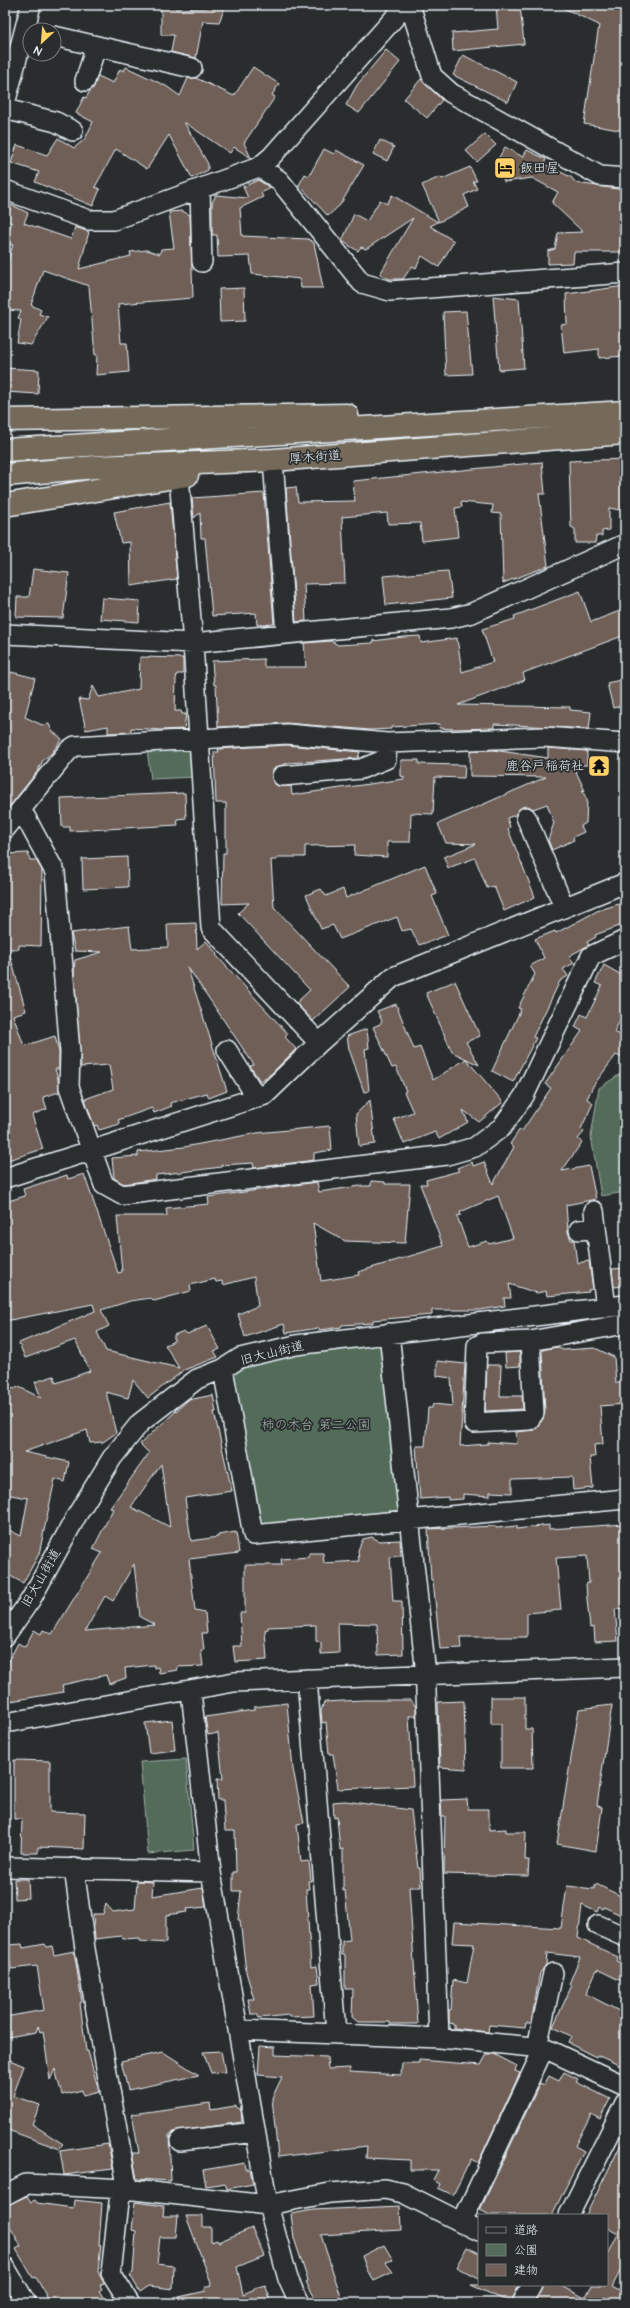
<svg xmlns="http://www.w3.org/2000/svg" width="630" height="2308" font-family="'Architects Daughter','Klee One',sans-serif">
<rect width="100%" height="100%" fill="#2a2d2e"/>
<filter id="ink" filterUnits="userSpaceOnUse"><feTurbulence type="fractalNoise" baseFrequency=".025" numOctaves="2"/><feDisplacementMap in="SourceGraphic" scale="8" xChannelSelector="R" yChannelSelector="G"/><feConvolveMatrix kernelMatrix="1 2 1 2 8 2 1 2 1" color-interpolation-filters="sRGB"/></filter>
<g filter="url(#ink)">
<!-- green -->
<path fill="#536c5a" stroke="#9eaea9" d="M180 746 192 752 195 777 151 779 147 750Z
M625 1071V1192L601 1196 591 1136 599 1088Z
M389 1333 408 1520 253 1535 223 1369Z
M186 1759 194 1850 148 1854 140 1762Z"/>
<!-- building -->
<path fill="#705f57" stroke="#e8f1f8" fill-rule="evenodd" d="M161 5H176V9L207 8V5H226L219 22 203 21 196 58 171 52 174 35H161Z
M496 5H520L524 44 453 51 452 33 498 29Z
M557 5H625V131L584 124 599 25Z
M386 50 400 62 359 113 346 105 357 85Z
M463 55 517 82 508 102 453 75Z
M126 67 166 86 180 96 188 78H196L234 96 253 67 279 84 272 95 275 97 244 143 251 158 234 147 230 153 184 122 208 164V170L192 178 169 135 147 169 116 149 95 187 100 189 93 206 35 182 39 172 11 163 17 145 47 155 58 138 74 148 85 139 93 122 76 113 84 97 86 98 98 76 113 83 120 69 124 71Z
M421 79 442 100 427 118 404 99Z
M485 134 496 145 477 162 466 151Z
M380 140 394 147 387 161 373 154Z
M505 147 523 157 527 150 546 159 544 164 571 177 576 183 625 190V252H574L573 263 548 264V251L555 249 558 233 583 232 552 203 558 192 532 178 504 182 498 159Z
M324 149 334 154 336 150 364 165 340 205 328 216 299 185 305 174 309 176Z
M470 167 477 181H473L477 189 464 195 469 207 439 222 422 185 440 177 442 179Z
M258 180 271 188 261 193 263 197 240 208 242 236 308 239 314 243 323 288H301L300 279 252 274 250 256 218 257 217 235H212V203L216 195 248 198 243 187Z
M392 195 438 222 430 226 454 241 439 267 422 256 416 268 412 266 403 279H389L380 274 413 218 366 249 361 247 358 251 342 241 354 214 367 221 380 200 387 204Z
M12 205 28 213 24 223 71 239 75 227 89 232 79 269 131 256 130 252 147 250 160 254 161 249 174 248 169 212 182 211 190 215 193 298 118 304 121 343H127L129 372 96 375 97 355H95L89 286 43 270 31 305 41 310 39 314 48 317 31 345 17 343 21 320 18 318 21 311 5 310V269L13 245 5 243V236L12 223 5 220Z
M625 286V356L599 358V349L564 353 561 325 567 324 566 294Z
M244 288 245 321 220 322 219 289Z
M493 296 519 299 524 368 499 370Z
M466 311 472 374 446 375 443 312Z
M5 368 39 370 38 394 5 392Z
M625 459V511L609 508V530L602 531V536H596L595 543H575V529L571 527 569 461Z
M542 462 545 494H539L548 566 503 583 501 514 492 513 493 505 461 502 462 507 455 508 458 537 422 541 420 523 388 524 387 513 342 517 345 583 304 584 306 621 296 622 286 488 296 487 298 502 355 501 353 481Z
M264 493 274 624 257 625 256 613 212 616 205 538H201L200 513 194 518 192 498Z
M170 502 177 579 131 586 130 542 121 543 114 512Z
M33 569 69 573 63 618 16 617 17 597H29Z
M448 571 452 598 386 605 383 576Z
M580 591 591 622 625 609V635L523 673 525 680 458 705 570 707V710L591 712 589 729 494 724V728L455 729 439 728 440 724 391 727V729L370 730 286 723 218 727 216 685H214L212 661 264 659V667H306L304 643 331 641 338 645 373 643V641L403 637 420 636 421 643 457 638 462 672 493 662 482 629 515 619 514 616Z
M102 598 140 601 139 622 100 619Z
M140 657 183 658V674H177L176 679 175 711H181L182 714H186L184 729 161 730 131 728V732L108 733V726L86 730 79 699 88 700 93 686 99 697 139 689Z
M11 672 35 678 25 717 42 725 49 724 52 731 62 739 51 754 43 760 37 772 5 812V694Z
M625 679V705L613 708 607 683Z
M287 745 360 752 358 758 288 763 276 767 272 772 273 782 278 786H291L292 795 404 779V777L401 776V760H419V764L465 765 464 778 435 777 433 814 411 813 410 842H387V857L354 855 355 845 305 846V857H277V860H271L274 907 350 987 313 1021 296 1003 310 990 238 913 249 903 222 904 223 853H226V803H216L214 752H219L218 749Z
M548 748 587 751V765H573L585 791 582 790 587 800 586 823 581 826 584 832 573 837 574 840 552 850 548 840 554 823 547 804 533 809 528 806 522 807 515 815 507 818 510 827 508 829 535 897 504 911 494 886 487 888 475 858 448 868 444 857 476 844 446 843 438 824 546 777 470 776V751L493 750 548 758Z
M185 793 186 818 177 819 178 825 70 831V827H62L61 798Z
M28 853 30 860H36L42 870 41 946 19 945V949H5V854Z
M127 857 128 887 83 889 82 859Z
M425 865 437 894 432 896 448 935 419 945 411 929 402 931 397 917 340 939 333 925 321 929 306 895 321 889 326 896 343 889 346 898Z
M625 902V924L595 935 596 937 587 942 589 945 569 956 574 963 563 969 568 976 560 981 533 1037 536 1038 513 1082 492 1071 521 1009 518 1008 535 974 530 966 544 958 535 939 555 931 556 933 597 911Z
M196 923 197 949 206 941 217 954 216 955 288 1034 285 1037 296 1049 271 1074 260 1081 250 1066 254 1065 187 966 227 1091 209 1098 207 1093 170 1103 172 1106 154 1113 152 1108 118 1120 120 1124 99 1130 97 1125 94 1126 85 1099 113 1089 109 1065 81 1067 74 972 75 960 102 952 75 951 71 933 129 926 132 949 168 947 167 924Z
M5 952H9L26 1011 13 1015 24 1046 55 1036 59 1052V1069H55L58 1079 59 1092 43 1097 47 1109 32 1115 43 1149 5 1161V1051L9 1050 5 1037Z
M604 965 625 977V1010L614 1032 625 1037V1059L616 1055 593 1086 587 1099 593 1103 581 1129 584 1132 578 1139 582 1142 562 1171 589 1166 596 1199 566 1205 568 1232 571 1240H574L577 1263 589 1261 593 1289 588 1290 589 1292 547 1296 546 1291 537 1293 509 1284 511 1298H504L505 1306 480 1310H432V1315L373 1320V1323L342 1325 341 1327 320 1330 319 1328 286 1333 284 1324 245 1337 238 1314 258 1306 254 1277 223 1285 222 1281 216 1282 215 1279 190 1285 191 1291 154 1301 151 1298 130 1301 101 1310 109 1326 97 1332 106 1351 179 1368 165 1345 174 1341V1335L184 1331 187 1334 207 1326 220 1349 214 1351 218 1357 184 1370 148 1398 133 1380 128 1398 106 1392 116 1433 103 1442 90 1443 87 1430 24 1452 69 1462 65 1482 55 1479 39 1554 23 1583 5 1573V1528L21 1536 28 1498 5 1494V1391L19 1387 41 1398 35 1382 54 1376 56 1383 90 1371 75 1340 25 1358 19 1343 95 1311 93 1304 5 1321V1202L25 1196 23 1189 67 1175 68 1179 84 1174 118 1273 122 1272 117 1216H167L166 1208 209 1204 208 1197 317 1182 319 1192 360 1186H371V1181L385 1182V1184H410L405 1243 345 1241 313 1223 321 1281 359 1275 358 1272 443 1246 420 1184H427L426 1180 459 1171 457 1168 472 1162 473 1166 484 1162 493 1184 514 1147 510 1144 520 1129 522 1131 551 1088 545 1084 582 1031 575 1027 581 1014 587 1017 602 986 595 983ZM498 1196 513 1238 489 1244 487 1241 468 1247 457 1216 461 1215 460 1212Z
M455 981 480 1036 466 1042 479 1065 452 1052 426 993Z
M396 1004 414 1049 420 1047 433 1080 466 1059 503 1102 479 1122 463 1110 468 1122 439 1139 435 1132 404 1144 394 1119 413 1112 404 1092 406 1091 396 1067 392 1068 373 1027 380 1024 382 1021 377 1011Z
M367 1029 369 1048 365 1049 369 1091 364 1092 349 1049 347 1036Z
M370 1100 375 1144 359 1146 356 1114Z
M330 1126 332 1150 314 1153V1160L254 1168 253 1163 221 1165 222 1167 156 1175V1179L124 1184 114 1178 112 1158 138 1156V1152L184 1147 257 1133Z
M625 1268V1286L614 1287 612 1269Z
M557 1347 563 1350 595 1348 614 1357 616 1383H625V1404L600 1406 603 1444 594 1445 595 1457H590L593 1488 573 1490 572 1477 512 1479V1493L490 1492V1496L463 1494V1499L448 1500V1497L420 1499 416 1446H425L428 1408H432L433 1404 453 1406 451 1378 437 1376V1361L465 1364 460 1446 488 1444V1442L517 1444 516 1432 534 1430 543 1419 545 1412 542 1350Z
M520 1352V1366L506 1367 505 1353Z
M487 1365H501L500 1396H522L523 1409 485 1411Z
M213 1395 216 1412H214L232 1491 185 1498 191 1541 218 1537V1535L236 1532 239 1553 189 1559 195 1611 205 1613 207 1633H202L204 1650H201L203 1666 177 1667 178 1670 159 1673 158 1667 154 1668V1665L125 1668 126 1678 109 1684 106 1675 62 1685 64 1692 5 1702V1668L18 1643 25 1647 34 1630 41 1634 43 1630 52 1634 102 1553 93 1549 113 1509 110 1508 149 1453 140 1444 188 1400ZM161 1464 170 1527 131 1507ZM134 1564 140 1617 155 1625 85 1631 105 1596 113 1601Z
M625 1524V1610L615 1609 618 1641 595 1642 594 1627 590 1628 587 1599 586 1584 589 1583 587 1556 556 1558 561 1610 527 1613V1637H460L461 1648 440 1649 433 1580H431L428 1529 496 1526V1528L517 1526V1529L549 1525V1529Z
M372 1537 379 1541 400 1540 401 1556 390 1557 393 1601H402L403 1654 378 1655 377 1624 338 1623 339 1653 321 1654V1643L316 1641V1625L268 1627V1629L265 1630 267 1660 235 1662 233 1646H242L240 1613H245V1565H282L281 1559 309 1557V1553H323L324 1563 359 1561 358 1550 363 1539Z
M491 1697H525V1729H532L533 1768H501V1724H491Z
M363 1700H411L416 1707V1716H409L413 1786 338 1789 333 1754H329L326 1722 322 1723 321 1711 324 1702Z
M464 1701 466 1769 440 1767 438 1702Z
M287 1703 293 1769 304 1823 297 1824 301 1862 309 1861 311 1881H308L309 1889H306L311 1967 317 1966 319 1983 312 1984 314 2016 290 2017 289 2015 259 2018 257 2014H251L248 1999H254L246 1972 240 1920H238L241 1891H233V1872H236L235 1831H225L223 1800H218L217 1779H223L218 1733 208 1735 205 1717 254 1710V1707Z
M612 1705 597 1805 602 1808 596 1851 557 1844 579 1709Z
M172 1720 175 1750 149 1753 145 1723Z
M14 1760 50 1761V1812L85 1813 84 1849 38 1847V1853H21L22 1819H14Z
M467 1799 468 1809H489V1830L506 1829V1832H526L525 1860H529L528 1876 444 1874 445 1816H442L441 1800Z
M345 1801 411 1810 418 1868H420L421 1887H409L418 2024H390V2022H358L352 2017 353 1989H345V1955H342V1941L350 1940 345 1890 343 1891V1849L340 1850 337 1817 334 1818 333 1802Z
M14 1879H28L29 1898 15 1899Z
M137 1881 153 1882 152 1896 203 1888 206 1907 186 1909 187 1912 166 1915V1943L139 1941V1938L123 1939 121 1936 95 1939 93 1914H103L106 1904 113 1912 135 1909Z
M596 1884 625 1898V1917L604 1907 603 1909 599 1907 597 1912 582 1905 578 1938 618 1957 616 1961 625 1965V1983L597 1969 586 1994 625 2014V2057L621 2066 597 2055 596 2057 568 2043 571 2036 553 2027 572 1985 569 1984 580 1957 547 1953 546 1965 540 1973 531 2023H526L525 2028 489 2025 488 2032 454 2028V2024L449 2023V2010H451L453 1980 467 1983 474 1944 452 1943 454 1922 561 1928 567 1886 594 1889Z
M22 1944 23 1948 45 1944 47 1947 52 1946 54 1955 74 1951 82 2002 80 2003 86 2051H88L99 2092 83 2096 82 2090 62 2095 55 2069 50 2080 43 2031 40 2032 38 2026 36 2032 8 2037 5 2017 44 2010 37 1966 11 1969 8 1945Z
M260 2046 275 2047V2055L327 2057 328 2069 350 2068V2072L401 2075 402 2063H419V2060L481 2065 487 2054H494L517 2066 515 2071 520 2073 478 2163 471 2159 453 2195 438 2188 440 2184 433 2180 438 2170H410V2160L366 2158 367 2146 278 2157 272 2098 282 2077 258 2075Z
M221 2051 225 2072 211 2073 203 2052Z
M163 2052 199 2075 128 2090 121 2061Z
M5 2058 24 2066 13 2096 40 2105 32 2124 63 2144 60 2149 5 2129Z
M564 2072 578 2079 576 2082 610 2099 600 2119 591 2114 575 2146 584 2151 552 2215H490L480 2210 540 2083 544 2085 549 2076 559 2081Z
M210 2103 211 2110 235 2106 241 2110 242 2122 174 2132 169 2135 171 2181 137 2179 132 2153H139L132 2114Z
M625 2136V2262L612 2287 625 2294V2303H535L543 2285H560L585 2298 592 2285H607V2257L618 2234 607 2228V2215H586Z
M108 2144 113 2169 64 2175 60 2151Z
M245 2163 246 2169H250L253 2184 227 2189 225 2183 206 2186 203 2170Z
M27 2196 31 2202 35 2200 37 2203 73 2208 74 2200 102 2203 99 2245H101L98 2272 104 2283 100 2285 102 2289 99 2291 107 2303H50L36 2277 33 2278 16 2249 21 2246 5 2218V2206Z
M135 2202 164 2206 163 2216H178L176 2237H160L157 2264 174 2266 173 2289 149 2286 140 2292 130 2275 133 2273 136 2231 132 2230Z
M400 2206 401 2230 321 2235 343 2303H318L306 2282 308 2281 294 2238 291 2214 313 2210Z
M186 2216H203V2227H211V2242L217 2240 218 2242 252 2228 264 2256 237 2267 243 2294 265 2285 272 2303H180L179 2297 206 2291 205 2287 212 2285Z
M384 2245 393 2260 385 2262 393 2272 374 2281 367 2270 362 2256Z
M467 2247 479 2253V2279L456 2267Z
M471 2285H519L511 2303Z"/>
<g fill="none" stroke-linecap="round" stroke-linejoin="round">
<!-- minor casing -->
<g stroke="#e8f1f8" stroke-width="22">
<path id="minor" d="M410 5 432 76 451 93 600 176 625 178
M54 36 192 68
M85 81 96 47
M5 104 31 5
M5 109 56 122 73 131
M259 167 279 180 362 283 390 291 625 273
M200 189 202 262
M5 190 89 220H114L259 167 271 157 397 15 409 5
M273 460 286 634
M179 477 193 643 211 928 319 1043
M5 634 193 643 451 618 472 613 625 544
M282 776 361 769 386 759 387 743
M21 811 26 818 55 872 70 1052 69 1087 104 1185 122 1195 447 1155 475 1147 502 1127 524 1096 591 956 625 940
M526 817 564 907
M5 829 69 750 75 746 287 734 387 743 545 737 625 743
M227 1050 257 1098
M5 1178 265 1095 319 1043 393 977 625 883
M594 1211 606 1308
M579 1230 596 1228
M389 1333 425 1665 439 2038
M530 1341 534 1413 529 1420 474 1423 477 1346 483 1343 530 1341 625 1324
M223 1369 253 1535 625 1499
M5 1636 31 1599 77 1515 112 1458 140 1423 197 1379 223 1369 240 1358 296 1345 625 1305
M307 1679 336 2033
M191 1692 211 1872 268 2205 288 2279 299 2303
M5 1723 234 1682 625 1667
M5 1867 211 1872
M74 1868 85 1949 126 2180 119 2202 111 2273 130 2303
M598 1925 625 1937
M239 2030 439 2038 544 2048 625 2086
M537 2047 553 1973
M180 2141 255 2132
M5 2195 26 2184 125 2189 268 2205 330 2193 385 2189 403 2193 479 2231
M569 2215 625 2103
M462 2222 544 2048
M5 2267 26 2303
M522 2303 532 2285"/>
</g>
<!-- highway casing -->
<g stroke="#e8f1f8" stroke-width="25">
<path id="highway" d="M5 420 347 415
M5 450 625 412
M5 475 96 467 273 460 625 433
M5 505 187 475"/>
</g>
<!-- minor -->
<use href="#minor" stroke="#2a2d2e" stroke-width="19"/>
<!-- highway -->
<use href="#highway" stroke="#746a5a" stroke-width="22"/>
</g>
</g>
<!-- icons -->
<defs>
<g id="hotel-square" transform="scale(1.15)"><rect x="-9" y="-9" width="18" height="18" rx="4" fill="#ffd166" stroke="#2a2d2e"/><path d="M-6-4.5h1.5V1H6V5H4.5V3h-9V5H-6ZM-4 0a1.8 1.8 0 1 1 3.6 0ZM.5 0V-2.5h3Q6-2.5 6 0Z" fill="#111"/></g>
<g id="temple-square" transform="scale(1.15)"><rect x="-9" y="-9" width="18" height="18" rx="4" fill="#ffd166" stroke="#2a2d2e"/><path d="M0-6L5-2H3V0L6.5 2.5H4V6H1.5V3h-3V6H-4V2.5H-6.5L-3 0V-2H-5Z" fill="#111"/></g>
</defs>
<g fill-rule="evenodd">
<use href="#hotel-square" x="505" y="168"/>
<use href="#temple-square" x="599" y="766"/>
</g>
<g text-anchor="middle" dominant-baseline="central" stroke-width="3.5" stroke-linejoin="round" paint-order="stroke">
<!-- poi labels -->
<g font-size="13" fill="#e8f1f8" stroke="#2a2d2e" text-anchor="start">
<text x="520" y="168">飯田屋</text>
<text x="584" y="766" text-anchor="end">鹿谷戸稲荷社</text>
</g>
<!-- street labels -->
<g font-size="13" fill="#e8f1f8" stroke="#2a2d2e">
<text transform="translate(315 457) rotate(-4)">厚木街道</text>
<text transform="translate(272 1353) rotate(-14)">旧大山街道</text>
<text transform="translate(41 1578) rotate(-60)">旧大山街道</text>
</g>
<!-- park labels -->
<g font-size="13" fill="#a5b5b1" stroke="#2a2d2e">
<text x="316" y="1425">柿の木台 第二公園</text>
</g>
</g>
<!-- margin -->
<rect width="630" height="2308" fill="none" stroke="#2a2d2e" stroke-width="20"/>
<rect x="10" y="10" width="610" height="2288" fill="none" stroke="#e8f1f8" stroke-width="1.5" filter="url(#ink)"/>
<!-- legend -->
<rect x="478" y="2214" width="130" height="72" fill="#2a2d2e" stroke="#767b7f"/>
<rect x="486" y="2227" width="20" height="6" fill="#2a2d2e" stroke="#767b7f"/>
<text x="514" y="2234" font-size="12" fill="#e8f1f8">道路</text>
<rect x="486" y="2244" width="20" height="12" fill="#536c5a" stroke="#767b7f"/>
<text x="514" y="2254" font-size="12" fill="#e8f1f8">公園</text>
<rect x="486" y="2264" width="20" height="12" fill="#705f57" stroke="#767b7f"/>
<text x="514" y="2274" font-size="12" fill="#e8f1f8">建物</text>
<!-- north arrow -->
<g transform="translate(42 42) rotate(206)"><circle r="19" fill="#2a2d2e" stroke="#767b7f"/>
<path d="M0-3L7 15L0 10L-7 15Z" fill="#ffd166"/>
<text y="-6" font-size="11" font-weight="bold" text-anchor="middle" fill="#e8f1f8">N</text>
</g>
</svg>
